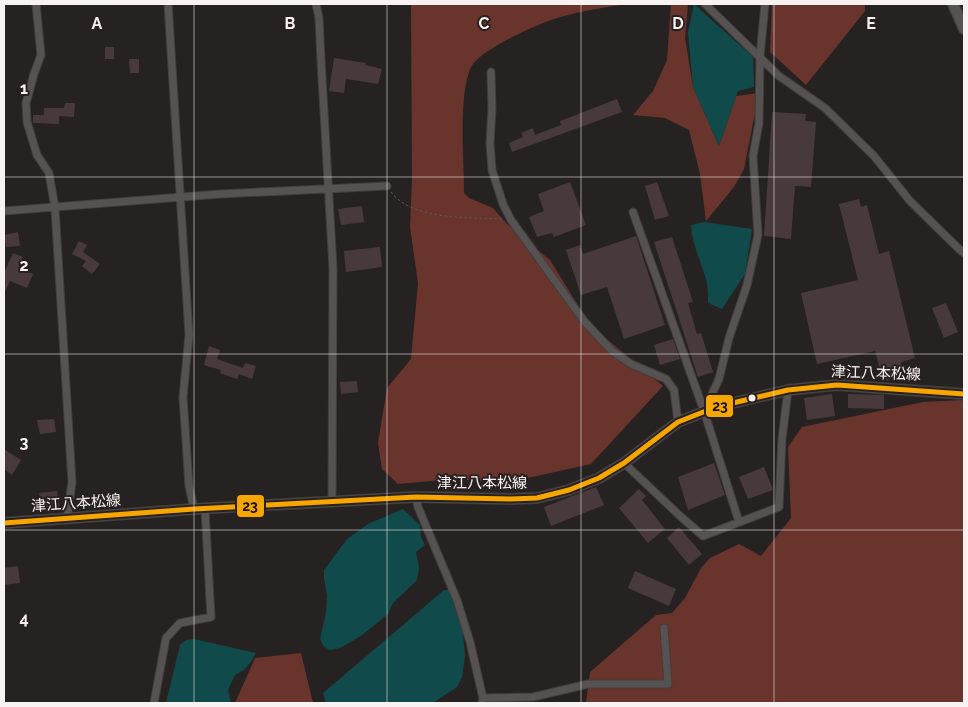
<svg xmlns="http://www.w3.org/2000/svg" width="968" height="707" font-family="Raleway,'Noto Sans JP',sans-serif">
<rect width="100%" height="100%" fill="#262222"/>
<!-- green -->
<path fill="#69342c" d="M411 4H628C605 7 582 11 560 17 540 23 480 49 471 67 458 95 464 161 464 193L469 198 493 208 508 225 550 260 590 325 663 386 591 464 505 483 454 479 398 484 382 469 378 443 387 388 411 359 418 283 410 227 412 179Z
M671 4H688L685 38 693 87 719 146 736 96 759 93 744 169 734 187 706 221 700 174 689 130 665 118 633 115 653 91 667 60Z
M772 4H865V11L806 85 770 52Z
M964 400V703H586L590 672 656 615 672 613 685 598 701 568 710 558 739 544 761 556 791 518 788 447 802 427 923 402Z
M301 653 313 703H235L255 658Z"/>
<!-- water -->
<path fill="#104a4b" d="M694 4 753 57 754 87 738 91 719 146 693 87 688 32Z
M704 222 752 229 745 274 722 309 708 303C708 296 708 289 707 283 702 263 692 246 691 225Z
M403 509 420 525 421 537 425 545 416 552 419 568 417 580 393 603 388 614 361 636 340 648 330 650 324 647 320 639 326 612 327 595 324 578V570L347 539 368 524Z
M444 590H449L463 633 465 656 462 677 457 687 433 703H326L323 693Z
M194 639 256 653 250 663 244 670 235 675 228 690 231 703H166L180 645 186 640Z"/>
<!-- building -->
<path fill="#483a3a" d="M105 47H114V59H105Z
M334 58 366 63 365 65 382 69 378 84 346 79 344 93 329 91Z
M129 59H139V73H130Z
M617 99 622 112 512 152 509 143 523 137 521 133 533 128 535 135 561 125 560 121Z
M65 103H75L74 117 59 116V124L33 123V115H44V108H64Z
M772 112 806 114 805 121 816 122 811 187 795 186 791 239 764 236Z
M570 182 586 225 554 237 552 233 537 237 529 217 544 211 538 194Z
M657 182 669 216 655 220 645 186Z
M859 199 861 207 867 205 879 254 889 251 915 358 901 362 904 376 883 381 875 351 817 364 801 293 858 280 839 204Z
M362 206 364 222 341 225 338 209Z
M18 232 20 246 6 247 4 235Z
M636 236 665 325 624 339 607 287 581 295 566 250 580 245 583 254Z
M672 237 693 302 688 303 697 334 701 333 713 372 698 377 654 242Z
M79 241 87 245 83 252 100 264 92 274 82 266 86 261 72 254Z
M380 247 382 267 346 272 344 251Z
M13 253 23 257 18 268 33 274 27 288 10 281 4 294V273Z
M946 303 958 332 944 338 932 308Z
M673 339 680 359 660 365 654 345Z
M209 346 220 350 217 359 243 368 245 363 256 366 252 379 239 374 237 379 220 373 221 370 204 365Z
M357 381 358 392 341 394 340 382Z
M832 394 835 416 807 420 804 398Z
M848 394 884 395V409L848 408Z
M54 419 56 432 40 434 37 420Z
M4 449 21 460 12 475 4 469Z
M714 463 725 495 688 510 678 477Z
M764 467 773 490 748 499 739 477Z
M596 487 604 505 551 526 544 507Z
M639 489 646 496 642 500 665 529 648 543 619 508Z
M57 491 59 507 42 510 39 493Z
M679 527 702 554 689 565 667 538Z
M18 566 20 583 4 585V568Z
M635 571 676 589 669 606 628 588Z"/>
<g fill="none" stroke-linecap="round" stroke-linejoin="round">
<!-- street casing -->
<g stroke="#413e3e" stroke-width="9">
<path id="street" d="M36 4 41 55 34 74 26 103 27 122 37 155 49 173 55 208 72 482 67 519
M168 4 189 335 183 397 189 486 194 509
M316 4 319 18 321 60 333 268 332 503
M705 4 779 76 825 108 874 156 910 201 958 248 964 253
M491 72 492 108 490 143 492 170 503 204 511 220 584 321 612 351 631 364 666 379 674 390 678 422
M4 211 220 194 387 186
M633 212 704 411 739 522
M704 411 719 379 729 338 747 285 758 235 753 156 759 123 760 56 765 4
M624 463 679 515 703 536 779 507 782 439 788 390
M416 497 418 507 457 600 470 642 483 698 482 703
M483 698 533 697 588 684H668L664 628
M154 703 166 638 180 623 211 617 205 509"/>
</g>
<!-- secondary casing -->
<g stroke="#413e3e" stroke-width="12">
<path id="secondary" d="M953 4 964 29
M4 523 194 509 416 497 511 499 537 498 569 490 599 478 624 463 678 422 716 407 788 390 837 385 964 394"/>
</g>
<!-- path -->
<path stroke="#5a5757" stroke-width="1" stroke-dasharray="2.5 2.5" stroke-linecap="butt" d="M391 192C413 221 470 217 503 219"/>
<!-- street -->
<use href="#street" stroke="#565252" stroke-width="7"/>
<!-- secondary -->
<use href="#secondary" stroke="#565252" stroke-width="10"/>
<!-- bus-1 casing -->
<g stroke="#282120" stroke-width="9">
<path id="bus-1" d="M4 523 194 509 416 497 511 499 537 498 569 490 599 478 624 463 678 422 716 407 788 390 837 385 964 394"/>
</g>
<!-- bus-1 -->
<use href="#bus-1" stroke="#f7a600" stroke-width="5"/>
</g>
<!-- grid -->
<path fill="none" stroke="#f8f3f2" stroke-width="1" stroke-opacity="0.55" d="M194 4V703M387 4V703M581 4V703M774 4V703M4 177H964M4 354H964M4 530H964"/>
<!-- markers -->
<circle fill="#f8f3f2" stroke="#282120" stroke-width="2" cx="752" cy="398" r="4.5"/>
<g text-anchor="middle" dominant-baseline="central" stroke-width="4" stroke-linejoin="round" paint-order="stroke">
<!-- street labels -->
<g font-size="15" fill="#f8f3f2" stroke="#282120">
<text transform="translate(876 373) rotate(2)">津江八本松線</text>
<text x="482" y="483">津江八本松線</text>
<text transform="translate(76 503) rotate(-4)">津江八本松線</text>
</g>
</g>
<g font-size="16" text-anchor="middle" font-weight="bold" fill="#f8f3f2" stroke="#282120" stroke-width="4" stroke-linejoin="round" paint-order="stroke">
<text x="97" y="29">A</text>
<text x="290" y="29">B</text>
<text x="484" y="29">C</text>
<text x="678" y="29">D</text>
<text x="871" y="29">E</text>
<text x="24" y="94">1</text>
<text x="24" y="271">2</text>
<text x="24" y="448">3</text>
<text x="24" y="624">4</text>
</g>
<g stroke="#282120" stroke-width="2">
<rect x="705" y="394" width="29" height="24" rx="5" fill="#f7a600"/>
<rect x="236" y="494" width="29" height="24" rx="5" fill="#f7a600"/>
</g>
<g font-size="14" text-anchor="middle" font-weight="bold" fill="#111">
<text x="720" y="411">23</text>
<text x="250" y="511">23</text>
</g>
<!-- border -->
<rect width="968" height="707" fill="none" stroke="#f8f3f2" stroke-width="10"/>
</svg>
